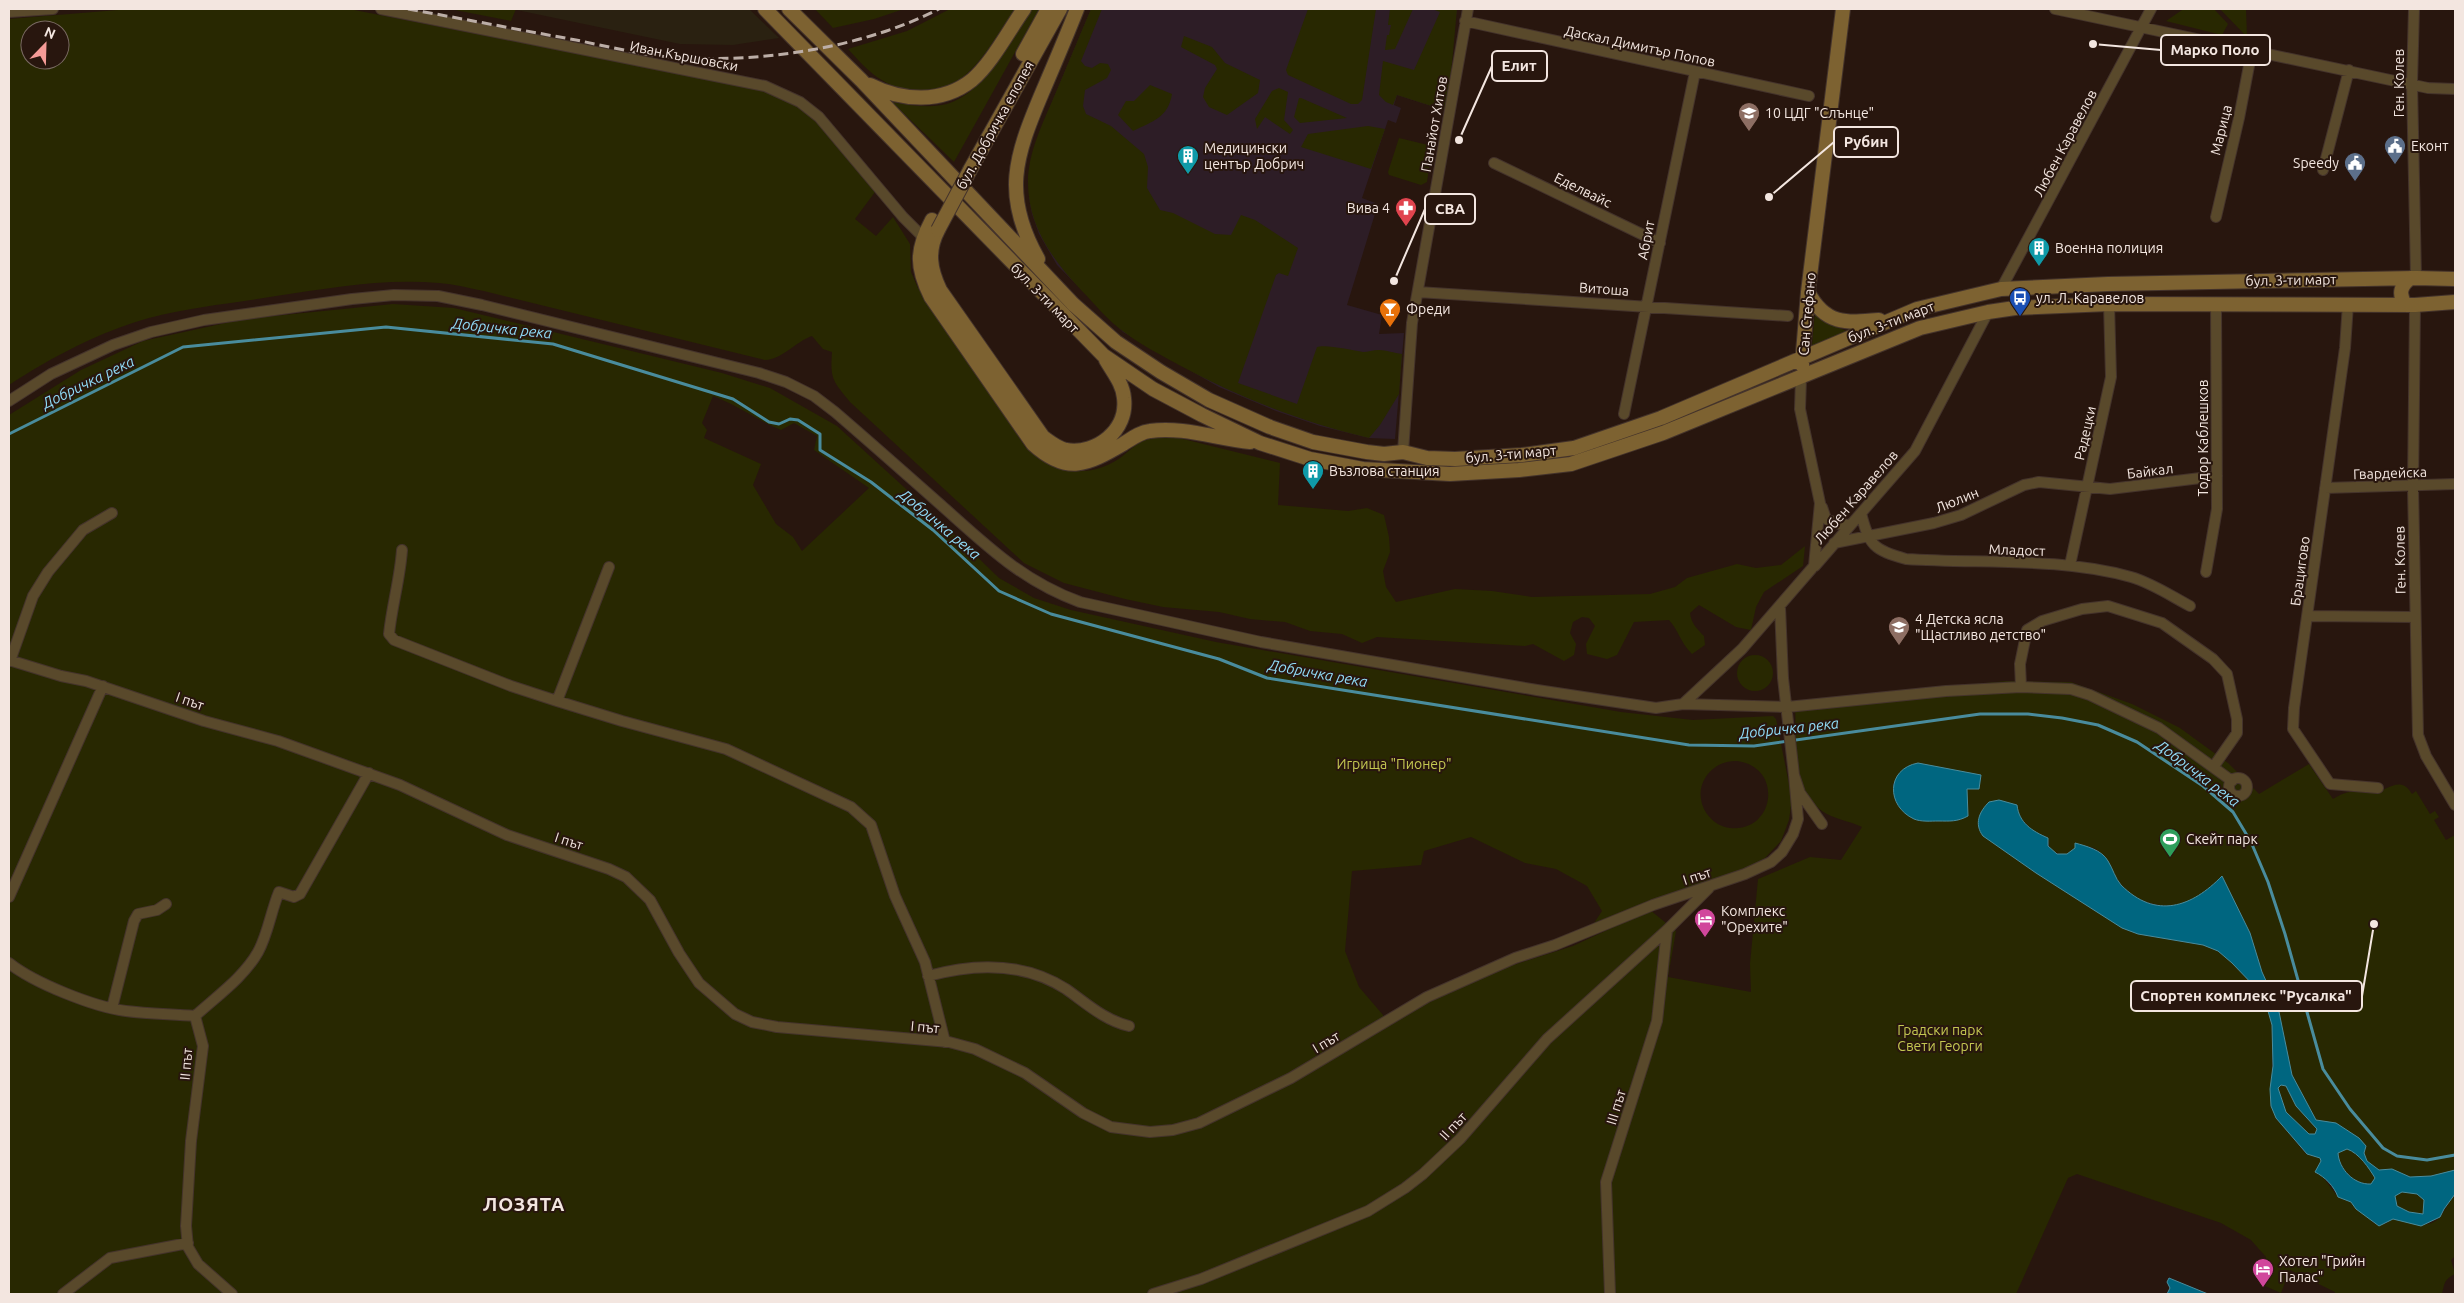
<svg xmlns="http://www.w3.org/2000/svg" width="2464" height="1303" font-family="Ubuntu,sans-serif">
<rect width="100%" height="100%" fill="#28160e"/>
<!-- industrial -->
<path fill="#2a2111" d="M512 9H749L779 38 733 45 680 44Z"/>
<!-- medical -->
<path fill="#2d1d26" d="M1091 9H1457L1444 110 1397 95 1394 105 1401 108 1396 123 1388 120 1362 198 1378 204 1347 305 1382 315 1379 334 1404 333 1395 439 1369 438 1320 426 1276 411 1219 387 1123 332 1057 265 1039 234 1032 214 1029 198V168L1039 133Z"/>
<!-- green -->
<path fill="#282801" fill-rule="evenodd" d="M130 9H349L763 90 798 105 816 121 875 192 855 219 876 236 893 217 910 244 911 272 918 288 1026 448C1054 473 1087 480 1120 458 1127 453 1133 446 1141 442 1153 436 1165 436 1179 438L1280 463 1278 505 1348 511 1367 508 1384 515 1389 537 1390 552 1383 571 1386 587 1396 602 1455 589 1492 591 1532 597 1650 594 1675 587 1687 578 1737 564 1756 568 1781 565 1805 546 1803 566 1764 592 1756 607 1751 630 1736 627 1699 605 1690 613C1691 623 1697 629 1704 636L1705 645 1692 654C1680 642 1679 631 1669 620L1634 622 1617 655 1607 659 1587 654 1586 644 1595 626 1589 618 1582 617 1573 622 1570 633 1576 644 1574 655 1564 661 1533 644 1525 646 1377 637 1362 643 1342 634 1310 631 1285 622 1250 619 1219 612 1163 607 1125 599 1064 583 1024 563 850 402C833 381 830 380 832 352L823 349 812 336C795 342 783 359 765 360L484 291C469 288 454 284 439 283 384 278 330 288 276 296 234 303 190 307 149 318 99 332 52 357 9 385V19ZM30 30H60V60H30Z
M450 9H516L511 21Z
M815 9H904L874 19 833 28Z
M950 9H1015C996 35 977 76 944 88 936 91 926 90 918 90 884 89 869 72 848 49L907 31Z
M1032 9H1039L954 162 892 102C908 105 925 108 942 105 982 98 1011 40 1032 9Z
M1091 9H1102L1081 61 1085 66 1092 68 1100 63 1108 64 1111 70 1107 78 1085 90 1083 106 1086 114 1111 126 1144 154 1148 167 1147 188 1160 210 1173 213 1215 234 1231 235 1241 215 1255 220 1298 248 1288 276 1279 273 1276 275 1238 383 1297 404 1317 347C1325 344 1352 350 1363 352 1368 352 1373 350 1379 350 1386 350 1394 353 1402 354L1399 394 1380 425 1369 438C1301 422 1240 398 1179 365 1161 355 1141 345 1124 332 1108 321 1095 304 1081 290 1052 259 1028 226 1028 182 1028 153 1042 125 1053 99 1066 69 1078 39 1091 9Z
M1308 9H1376L1362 100 1358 104H1351L1288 75 1286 70Z
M1390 9H1413L1395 49 1385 50 1387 35H1389L1391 25H1388Z
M1432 9H1457L1449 95 1444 110 1397 95 1393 105 1386 102 1379 95 1383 61 1414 70 1440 12Z
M2214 9 2228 24 2222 35 2166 21 2182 10Z
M2220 9H2246L2247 37Z
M1184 36 1212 47 1225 63 1260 80 1258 93 1227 115 1209 107 1203 97 1205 88 1217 69 1215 65 1181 47Z
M1150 85 1172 94C1168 118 1153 121 1133 131L1118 115 1126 101H1134Z
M1279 88 1288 92 1284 120 1293 130 1290 134 1265 117 1257 129 1255 119 1272 91Z
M1299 98H1301L1347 118 1300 123 1294 117Z
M1368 126 1385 129 1371 169 1301 147 1308 134Z
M1399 138 1428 145 1432 148 1427 182 1421 185 1389 175 1388 172Z
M393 304 454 308 722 373 770 388 837 426 928 509 999 578 1034 598 1071 610 1216 642 1621 712 1693 720 1773 716 1776 719 1792 799 1789 820 1781 841 1765 858 1740 873 1667 896 1594 923 1602 911 1587 886 1556 869 1525 863 1471 837 1424 851 1421 865 1352 871 1345 951 1359 987 1383 1015 1389 1026 1419 1007 1442 996 1507 967 1573 946 1650 910 1676 931 1668 977 1751 992 1750 964 1758 879 1810 857 1841 860 1862 827C1850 821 1833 819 1822 811 1790 788 1797 736 1795 701L2006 681 2071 682 2132 704 2180 728 2228 763 2259 794 2309 764 2333 799C2353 787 2353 794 2374 792 2387 792 2400 774 2412 794L2416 791 2430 814 2435 811 2439 817 2434 820 2446 840 2455 835V1170L2431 1176 2410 1177 2392 1169 2378 1170 2367 1161 2359 1138 2336 1123 2316 1120 2292 1075 2278 1007 2262 972 2250 933 2222 876C2214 884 2206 893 2196 899 2169 913 2133 904 2117 879 2109 868 2106 852 2091 847 2079 844 2073 853 2063 855L2050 850 2048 838 2032 830 2018 815 1994 843 2036 873 2122 928 2138 934 2203 945 2218 951 2232 963 2257 989 2266 1004 2272 1025V1069L2276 1118 2306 1154 2320 1158 2321 1161 2315 1172 2322 1176 2338 1197 2351 1202 2356 1209 2368 1216 2373 1223 2385 1224 2393 1219C2408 1220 2427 1231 2439 1218 2444 1213 2449 1201 2455 1194V1256L2451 1260 2455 1274C2444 1280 2445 1282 2442 1294H2335V1292L2290 1270 2281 1293 2258 1283 2266 1257 2251 1240 2221 1223 2077 1174 2068 1178 2016 1294H9V415L81 370 143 341 244 319ZM713 396C737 405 757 420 781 430L794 423 817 436 814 450 869 488 802 551 793 537 776 524 753 485 761 464 704 438 707 430 702 423ZM1737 761C1784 767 1775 833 1730 828 1721 827 1713 822 1707 814 1690 790 1709 760 1737 761ZM1893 783 1967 789 1966 801 1905 813 1895 800Z
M1815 313 1829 324 1849 332 1812 346Z
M1737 673a18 18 0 1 1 36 0a18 18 0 1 1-36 0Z
M2281 1085H2286L2296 1106 2317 1129 2315 1134 2309 1135 2286 1112 2278 1088Z
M2347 1149C2359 1153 2369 1168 2375 1178L2371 1184C2354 1184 2339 1169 2338 1153Z
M2402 1192 2417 1194 2424 1200 2423 1214 2409 1212 2397 1206 2395 1196Z"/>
<!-- water -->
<path fill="#006680" stroke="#498c9d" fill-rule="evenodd" d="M1918 763 1981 775 1979 789H1967L1968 816C1957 822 1950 821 1938 821 1931 821 1921 822 1914 819 1886 806 1886 769 1918 763Z
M1999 800 2017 805C2019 823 2032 831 2048 838V846L2057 854H2067L2075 848V843C2086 846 2102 850 2108 861 2113 869 2115 878 2121 885 2156 920 2192 907 2222 876L2250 933 2262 972 2278 1007 2292 1075 2316 1120 2336 1123 2359 1138 2366 1146 2364 1153 2367 1161 2379 1170 2392 1169 2410 1177 2431 1176 2455 1170V1194L2444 1209 2440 1217 2421 1226 2393 1219 2379 1226 2356 1209 2351 1202 2338 1197C2334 1186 2325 1177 2315 1172L2321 1161 2320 1158 2307 1154 2276 1118 2271 1106 2270 1089 2273 1066 2272 1025 2266 1004 2257 989 2232 963 2218 951 2203 945 2138 934 2122 928 2036 873 1983 836C1974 824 1979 812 1989 802ZM2281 1085 2286 1086 2296 1106 2317 1129 2315 1134H2309L2286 1112 2278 1088ZM2347 1149C2359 1153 2369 1168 2375 1178L2371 1184C2354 1185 2339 1169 2338 1153ZM2402 1192 2417 1194 2424 1200 2423 1214 2409 1212 2397 1206 2395 1196Z
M2169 1278 2208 1294H2167L2170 1288 2167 1282Z"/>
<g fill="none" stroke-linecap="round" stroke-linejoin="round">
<!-- stream -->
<path stroke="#498c9d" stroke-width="3" d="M9 434 183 347 386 327 553 344 733 399 769 422 779 424 790 419 798 420 820 434V450L871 482 933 530 999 591 1051 614 1219 659 1267 678 1689 745 1754 746 1980 714H2028L2062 718 2098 725 2137 742 2203 786 2233 812 2251 842 2268 882 2285 934 2323 1069 2350 1109 2383 1148 2397 1156 2427 1160 2455 1155"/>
<!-- street casing -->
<g stroke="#44332b" stroke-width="12">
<path id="street" d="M381 9 765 86 800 102 819 117 903 217 923 237
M2055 9 2428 88 2455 89
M2414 9 2412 83 2416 278
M9 12 53 9
M1465 21 1809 96
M1494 163 1660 243
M2323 170 2349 70
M2216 217 2239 118 2252 50
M2001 289 2151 9
M1418 292 1788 316
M2348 304 2345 348 2294 708 2293 729 2330 784 2378 788
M2415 305 2413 487 2418 735 2426 756 2455 805
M9 401 51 374 113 345 151 332 204 320 352 299 394 295 438 296 482 305 759 373 786 382 814 396 835 412C871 443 906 474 941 505 986 545 1022 581 1080 602L1261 642 1537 690 1656 708 1683 704 1787 707 1946 691 2021 687 2071 689 2090 695 2159 728 2232 781
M1624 414 1695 72
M1403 452 1412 323 1468 9
M2325 488 2455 484
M1822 507 1826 519 1839 524 1850 525
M1861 513C1869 546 1874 550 1906 559 1981 564 2059 557 2131 577 2152 583 2171 596 2190 606
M1834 543 1934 523 1961 515 2024 485 2039 482 2110 489 2217 476
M402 550C400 579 392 605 389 634L394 640 511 686 557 701 622 721 726 749 851 807 871 825 895 896 925 962 945 1042
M2070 565 2111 377 2109 304
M1815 566 1915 451 1988 312
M2206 572 2217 509 2216 303
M1780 607 1783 678 1794 775 1800 793 1822 824
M2308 616 2415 617
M9 660 61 676 86 681 204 721 278 741 400 785 507 835 609 869 626 877 650 900 679 953 699 983 735 1014 752 1022 777 1027 949 1042 975 1049 1025 1073 1083 1113 1111 1127 1150 1132 1173 1130 1199 1123 1291 1078 1427 997 1515 958 1555 945 1653 905 1745 874 1771 862 1782 852 1793 834 1798 819 1794 775
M10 661 33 596 48 572 83 530 112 513
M2021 687 2020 664 2027 630 2042 621 2082 609 2108 606 2162 623 2213 659 2227 674 2237 719V733L2214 766
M557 701 609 567
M1683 704 1742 649 1814 566 1820 503 1800 409 1801 378
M2229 787a9 9 0 1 1 18 0a9 9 0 1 1-18 0Z
M9 897 103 686
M9 963C34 983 94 1007 126 1011 149 1014 172 1014 195 1016L203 1046 191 1141 186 1226 188 1247 198 1264 232 1294
M928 976C975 963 1024 962 1066 989 1086 1003 1104 1020 1129 1026
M112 1008 134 921 138 914 157 910 166 904
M195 1016C217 996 244 977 258 952 268 934 271 911 279 892L294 897 300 894 369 773
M63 1294 110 1258 188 1243
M1153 1294 1201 1279 1368 1211 1405 1188 1423 1174 1460 1139 1547 1039 1667 930 1709 888
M1610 1294 1606 1182 1657 1021 1667 930"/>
</g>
<!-- secondary casing -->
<g stroke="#44332b" stroke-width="16">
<path id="secondary" d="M765 9 1103 355 1153 389 1202 415 1260 443 1310 459 1363 469 1450 474 1519 470 1571 464 1663 433 1920 328 1988 312 2015 308 2109 304 2415 305 2455 302
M789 9 861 80 1073 304 1116 342 1161 372 1209 400 1270 427 1313 442 1367 452 1384 454 1403 452 1427 458 1455 459 1522 455 1574 448 1661 418 1917 309 2001 289 2108 284 2416 278 2455 279
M1023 54 1048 9
M870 85C902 101 942 104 972 80 992 63 1009 30 1024 9
M970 170 1060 9
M932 220C916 250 916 267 931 297L1033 444C1067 475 1087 465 1123 444 1131 439 1140 432 1150 431 1182 426 1218 439 1250 442
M938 230C927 251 930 269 940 290L1043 437C1050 442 1057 448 1066 450 1097 455 1128 430 1124 398 1123 384 1113 372 1106 360
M1038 259C1002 195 1015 157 1042 93 1054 65 1066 37 1077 9
M1808 292C1825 325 1846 323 1879 320
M2406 305C2398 295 2400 285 2411 278
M1802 365 1808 292 1843 9"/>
</g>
<!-- street -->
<use href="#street" stroke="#59492b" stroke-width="10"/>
<!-- secondary -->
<use href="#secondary" stroke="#7d6231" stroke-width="14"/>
<!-- rail -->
<path stroke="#bcaea7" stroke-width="3" stroke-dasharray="10 5" stroke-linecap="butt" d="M408 9C464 19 520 30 576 40 610 47 646 56 681 58 766 62 862 48 939 9"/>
<!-- secondary-bridge casing -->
<g stroke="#44332b" stroke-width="16" stroke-linecap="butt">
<path id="secondary-bridge" d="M938 230 970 170"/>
</g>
<!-- secondary-bridge -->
<use href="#secondary-bridge" stroke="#7d6231" stroke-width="14"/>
</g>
<!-- icons -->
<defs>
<g id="school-pin" transform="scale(1.125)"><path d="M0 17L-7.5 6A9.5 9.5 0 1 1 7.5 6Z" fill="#8d6e63" stroke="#28160e"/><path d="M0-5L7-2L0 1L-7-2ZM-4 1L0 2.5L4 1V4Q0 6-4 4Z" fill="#fff"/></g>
<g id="civic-pin" transform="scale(1.125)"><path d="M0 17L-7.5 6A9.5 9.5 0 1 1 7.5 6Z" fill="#5c6f8a" stroke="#28160e"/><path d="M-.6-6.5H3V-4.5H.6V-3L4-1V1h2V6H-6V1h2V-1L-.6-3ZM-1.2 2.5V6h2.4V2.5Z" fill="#fff"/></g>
<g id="building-pin" transform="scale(1.125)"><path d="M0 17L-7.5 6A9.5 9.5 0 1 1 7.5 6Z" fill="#0f9aa8" stroke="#28160e"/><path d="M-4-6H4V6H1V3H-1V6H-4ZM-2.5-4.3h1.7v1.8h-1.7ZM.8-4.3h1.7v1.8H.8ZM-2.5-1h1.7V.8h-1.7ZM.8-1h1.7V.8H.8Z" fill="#fff"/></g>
<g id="pharmacy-pin" transform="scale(1.125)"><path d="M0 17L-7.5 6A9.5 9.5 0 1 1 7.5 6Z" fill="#e0444e" stroke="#28160e"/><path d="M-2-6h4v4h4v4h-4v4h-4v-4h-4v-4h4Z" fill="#fff"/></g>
<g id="bus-pin" transform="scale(1.125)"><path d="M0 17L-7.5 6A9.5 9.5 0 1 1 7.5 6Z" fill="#1a4fb4" stroke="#28160e"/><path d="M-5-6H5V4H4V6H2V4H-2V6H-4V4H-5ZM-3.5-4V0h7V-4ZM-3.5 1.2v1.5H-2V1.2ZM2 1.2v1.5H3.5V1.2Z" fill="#fff"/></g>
<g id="bar-pin" transform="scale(1.125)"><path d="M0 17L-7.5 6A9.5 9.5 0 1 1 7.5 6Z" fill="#e8710a" stroke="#28160e"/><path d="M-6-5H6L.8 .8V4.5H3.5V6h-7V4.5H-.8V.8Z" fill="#fff"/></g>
<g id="stadium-pin" transform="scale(1.125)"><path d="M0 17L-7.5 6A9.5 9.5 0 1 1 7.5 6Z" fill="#2e9e5b" stroke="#28160e"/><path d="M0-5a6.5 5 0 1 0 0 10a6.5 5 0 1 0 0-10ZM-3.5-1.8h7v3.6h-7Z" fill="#fff"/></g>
<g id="hotel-pin" transform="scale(1.125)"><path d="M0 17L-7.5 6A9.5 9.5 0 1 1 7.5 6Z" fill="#d1479c" stroke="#28160e"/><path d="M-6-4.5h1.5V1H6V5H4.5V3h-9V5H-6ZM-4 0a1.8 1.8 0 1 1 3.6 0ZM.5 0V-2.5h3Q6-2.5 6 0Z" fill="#fff"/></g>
</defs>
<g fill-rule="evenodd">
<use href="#school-pin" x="1749" y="113"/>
<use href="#civic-pin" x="2395" y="146"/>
<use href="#building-pin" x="1188" y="156"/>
<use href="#civic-pin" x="2355" y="163"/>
<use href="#pharmacy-pin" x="1406" y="208"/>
<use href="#building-pin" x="2039" y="248"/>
<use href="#bus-pin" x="2020" y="298"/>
<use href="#bar-pin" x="1390" y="309"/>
<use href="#building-pin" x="1313" y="471"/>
<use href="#school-pin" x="1899" y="627"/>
<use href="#stadium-pin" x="2170" y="839"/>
<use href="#hotel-pin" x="1705" y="919"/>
<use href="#hotel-pin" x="2263" y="1269"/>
</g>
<g text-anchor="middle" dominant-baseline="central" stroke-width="4" stroke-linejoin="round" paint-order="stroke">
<!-- street labels -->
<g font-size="14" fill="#f3e6e0" stroke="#28160e">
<text transform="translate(1640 46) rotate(12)">Даскал Димитър Попов</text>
<text transform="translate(684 56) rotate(11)">Иван Кършовски</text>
<text transform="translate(2399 83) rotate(-90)">Ген. Колев</text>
<text transform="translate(1434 124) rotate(-80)">Панайот Хитов</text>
<text transform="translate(995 125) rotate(-61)">бул. Добричка епопея</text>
<text transform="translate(2221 130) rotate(-76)">Марица</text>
<text transform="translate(2065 143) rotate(-62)">Любен Каравелов</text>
<text transform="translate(1583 190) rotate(26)">Еделвайс</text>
<text transform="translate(1646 240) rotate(-79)">Абрит</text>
<text transform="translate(2291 280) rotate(-1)">бул. 3-ти март</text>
<text transform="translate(1604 289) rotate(4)">Витоша</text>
<text transform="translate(1045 298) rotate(46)">бул. 3-ти март</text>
<text transform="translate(1807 314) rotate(-85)">Сан Стефано</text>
<text transform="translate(1891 322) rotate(-21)">бул. 3-ти март</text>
<text transform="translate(2085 433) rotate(-77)">Радецки</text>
<text transform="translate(2203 438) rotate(-90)">Тодор Каблешков</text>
<text transform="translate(1511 454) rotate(-5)">бул. 3-ти март</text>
<text transform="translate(2150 471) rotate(-7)">Байкал</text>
<text transform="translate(2390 473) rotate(-2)">Гвардейска</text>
<text transform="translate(1856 497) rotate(-49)">Любен Каравелов</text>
<text transform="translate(1957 500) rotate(-22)">Люлин</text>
<text transform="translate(2017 550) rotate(2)">Младост</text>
<text transform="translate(2400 560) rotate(-91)">Ген. Колев</text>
<text transform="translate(2300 571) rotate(-82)">Брацигово</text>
<text transform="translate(190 701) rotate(19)">І път</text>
<text transform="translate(569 841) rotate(18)">І път</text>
<text transform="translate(1697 876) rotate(-18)">І път</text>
<text transform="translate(925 1027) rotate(5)">І път</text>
<text transform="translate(1326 1042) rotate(-31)">І път</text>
<text transform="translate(186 1064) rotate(-85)">ІІ път</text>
<text transform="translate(1616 1107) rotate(-73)">ІІІ път</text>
<text transform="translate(1453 1126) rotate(-47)">ІІ път</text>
</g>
<!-- poi labels -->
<g font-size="14" fill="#f3e6e0" stroke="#28160e" text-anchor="start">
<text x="1765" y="113">10 ЦДГ "Слънце"</text>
<text x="2411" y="146">Еконт</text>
<text x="1204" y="148">Медицински<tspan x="1204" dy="16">център Добрич</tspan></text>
<text x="2339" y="163" text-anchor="end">Speedy</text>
<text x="1390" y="208" text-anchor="end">Вива 4</text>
<text x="2055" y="248">Военна полиция</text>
<text x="2036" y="298">ул. Л. Каравелов</text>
<text x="1406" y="309">Фреди</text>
<text x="1329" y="471">Възлова станция</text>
<text x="1915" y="619">4 Детска ясла<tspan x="1915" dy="16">"Щастливо детство"</tspan></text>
<text x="2186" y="839">Скейт парк</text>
<text x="1721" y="911">Комплекс<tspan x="1721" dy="16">"Орехите"</tspan></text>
<text x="2279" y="1261">Хотел "Грийн<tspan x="2279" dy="16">Палас"</tspan></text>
</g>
<!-- park labels -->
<g font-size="14" fill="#c3c751" stroke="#28160e">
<text x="1394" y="764">Игрища "Пионер"</text>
<text x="1940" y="1030">Градски парк<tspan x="1940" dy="16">Свети Георги</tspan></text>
</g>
<!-- water labels -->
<g font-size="15" font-style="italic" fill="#90dbf7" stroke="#28160e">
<text transform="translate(502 328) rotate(6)">Добричка река</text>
<text transform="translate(88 382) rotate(-26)">Добричка река</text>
<text transform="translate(940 524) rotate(40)">Добричка река</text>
<text transform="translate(1318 673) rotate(10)">Добричка река</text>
<text transform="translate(1789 728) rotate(-6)">Добричка река</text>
<text transform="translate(2198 773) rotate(37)">Добричка река</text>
</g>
<!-- district labels -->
<g font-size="19" font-weight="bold" letter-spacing="1" fill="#f3e6e0" stroke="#28160e">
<text x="524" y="1204">ЛОЗЯТА</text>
</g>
</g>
<!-- callouts -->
<path fill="none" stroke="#f3e6e0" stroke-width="2" d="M2093 44L2161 50M1459 140L1492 66M1769 197L1834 142M1394 281L1425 209M2374 924L2362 996"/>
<g fill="#f3e6e0" stroke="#28160e" stroke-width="2">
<circle cx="2093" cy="44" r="5"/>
<circle cx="1459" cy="140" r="5"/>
<circle cx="1769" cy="197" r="5"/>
<circle cx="1394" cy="281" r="5"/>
<circle cx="2374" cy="924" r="5"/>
</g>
<g fill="#28160e" stroke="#f3e6e0" stroke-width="2">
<rect x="2161" y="35" width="109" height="30" rx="5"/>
<rect x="1492" y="51" width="55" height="30" rx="5"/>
<rect x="1834" y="127" width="64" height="30" rx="5"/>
<rect x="1425" y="194" width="50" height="30" rx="5"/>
<rect x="2131" y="981" width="231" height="30" rx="5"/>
</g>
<g font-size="15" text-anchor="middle" font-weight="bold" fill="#f3e6e0">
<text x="2215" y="55">Марко Поло</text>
<text x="1519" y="71">Елит</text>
<text x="1866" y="147">Рубин</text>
<text x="1450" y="214">CBA</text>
<text x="2246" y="1001">Спортен комплекс "Русалка"</text>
</g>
<!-- border -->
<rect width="2464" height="1303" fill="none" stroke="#f3e6e0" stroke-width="20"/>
<!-- north arrow -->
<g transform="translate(45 45) rotate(23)"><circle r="24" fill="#28160e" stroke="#796962"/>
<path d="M0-4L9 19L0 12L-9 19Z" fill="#f59b97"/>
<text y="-8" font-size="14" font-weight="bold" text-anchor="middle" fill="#f3e6e0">N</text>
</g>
</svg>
